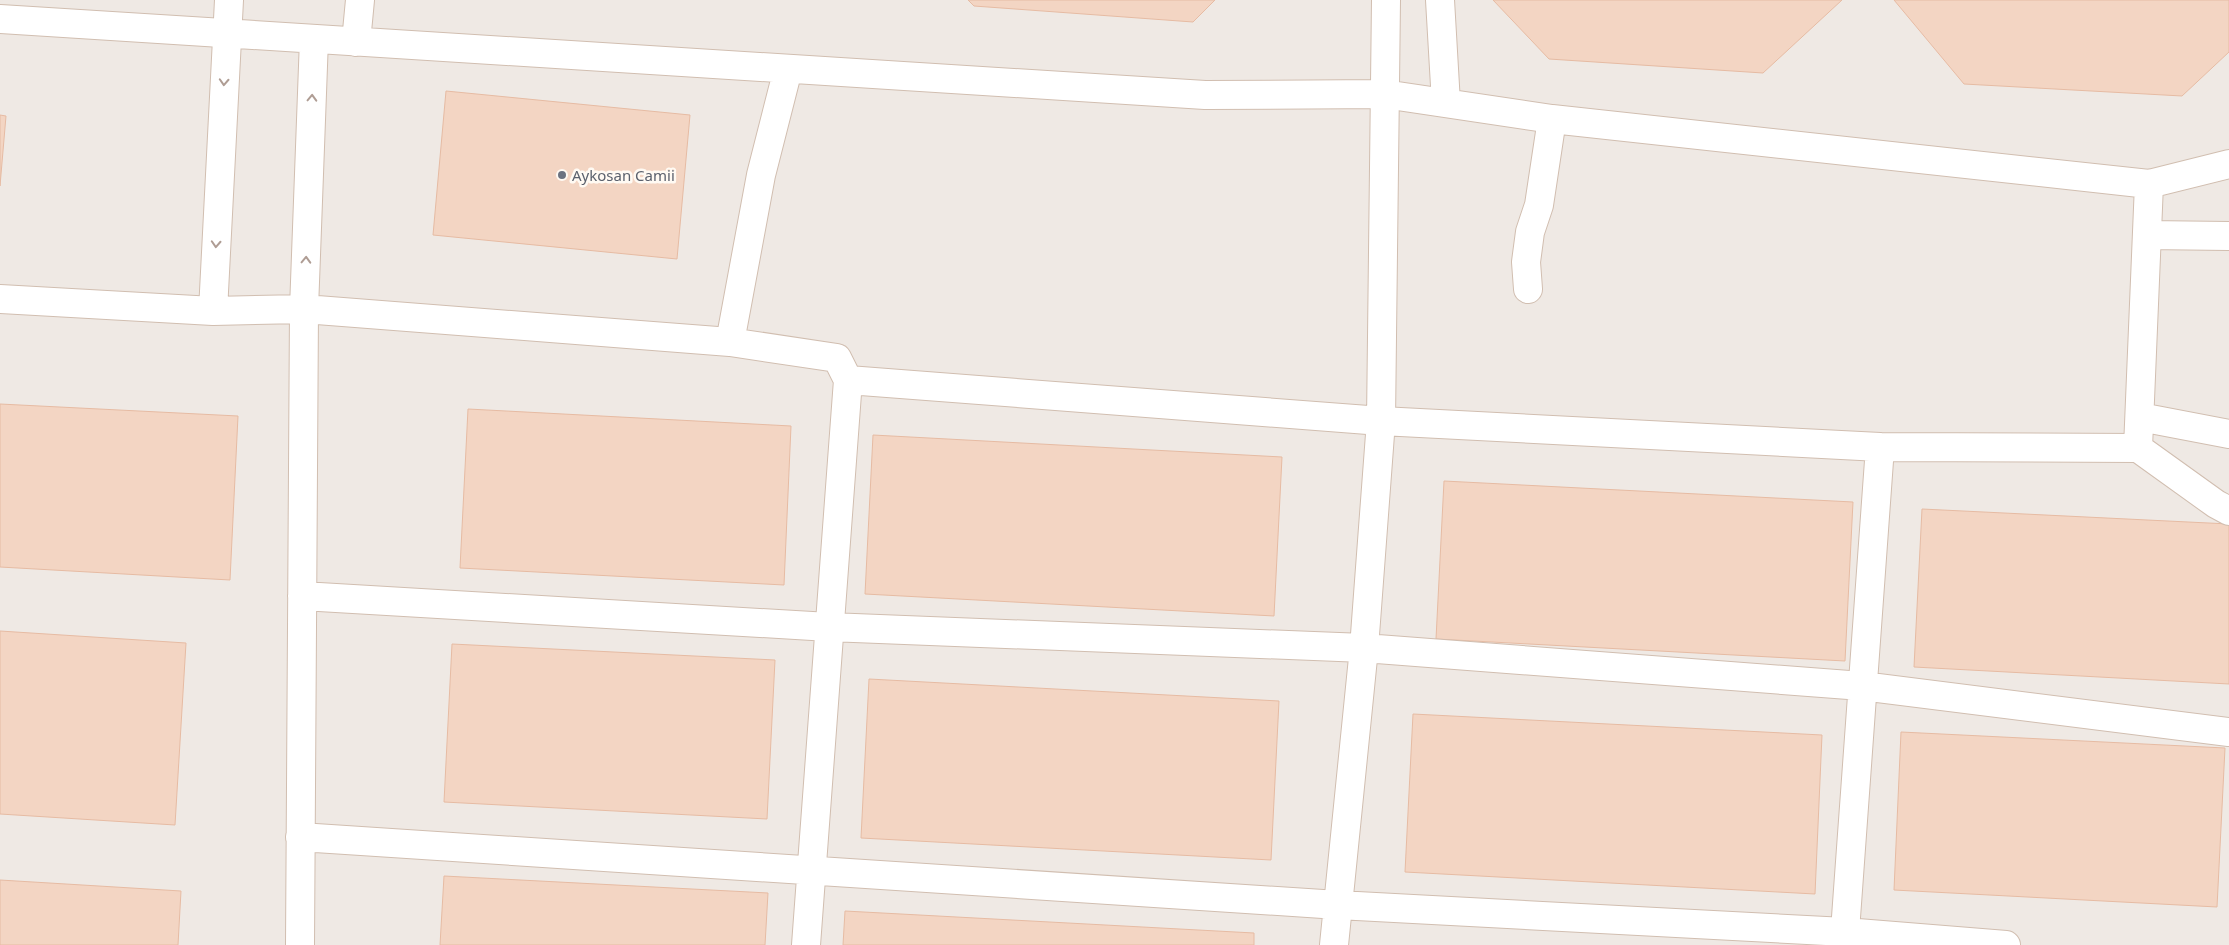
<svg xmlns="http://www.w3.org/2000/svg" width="2229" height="945" font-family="'Noto Sans',sans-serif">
<rect width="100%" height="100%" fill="#fdf6ec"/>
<!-- industrial -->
<path fill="#efe9e4" d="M0 0H2229V945H0Z"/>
<!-- building -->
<path fill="#f3d5c3" stroke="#e6bba3" d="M968 0H1215L1193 22 974 6Z
M1493 0H1842L1763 73 1549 59Z
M1894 0H2229V52L2182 96 1964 84Z
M446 91 690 115 677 259 433 235Z
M0 115 6 116 0 186Z
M0 404 238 416 230 580 0 567Z
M468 409 791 426 784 585 460 568Z
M873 435 1282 457 1274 616 865 594Z
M1444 481 1853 502 1845 661 1436 639Z
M1922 509 2229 524V684L1914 667Z
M0 631 186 643 175 825 0 814Z
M452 644 775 660 767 819 444 802Z
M869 679 1279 701 1271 860 861 838Z
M1413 714 1822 735 1815 894 1405 872Z
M1901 732 2225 748 2217 907 1894 890Z
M444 876 768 893 765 945H440Z
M0 880 181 891 178 945H0Z
M845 911 1254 933V945H843Z"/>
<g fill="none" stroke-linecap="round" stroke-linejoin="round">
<!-- minor casing -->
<g stroke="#d1beb0" stroke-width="30">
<path id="minor" d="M1440 0 1446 103
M0 19 1205 95 1384 94 1552 119 2149 184 2229 164
M356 42 360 0
M2149 184 2138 448 2216 504 2229 511
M2147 235 2229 236
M1528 289 1526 262 1530 232 1539 205 1552 119
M0 299 213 311 304 309 730 342 837 358 848 380 806 945
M213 311 229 0
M730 342 761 175 788 69
M848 380 1381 421 1880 447 2138 448
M2140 417 2229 434
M302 596 829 627 1364 648 1862 686 2229 732
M300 837 1338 905 1845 932 2006 945
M300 945 304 309 314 39
M1334 945 1364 648 1381 421 1386 0
M1844 945 1880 447"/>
</g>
<!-- minor -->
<use href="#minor" stroke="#fff" stroke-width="28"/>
</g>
<!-- one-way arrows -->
<defs><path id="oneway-chevron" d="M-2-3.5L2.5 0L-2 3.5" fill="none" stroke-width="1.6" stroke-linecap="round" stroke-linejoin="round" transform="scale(1.25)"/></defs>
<g stroke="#af9d94">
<use href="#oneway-chevron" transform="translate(224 82) rotate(93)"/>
<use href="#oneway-chevron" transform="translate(312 98) rotate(-88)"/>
<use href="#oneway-chevron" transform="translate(216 244) rotate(93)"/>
<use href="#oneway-chevron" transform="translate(306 260) rotate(-88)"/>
</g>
<!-- markers -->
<circle fill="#6b7280" stroke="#fffaf3" stroke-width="2" cx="562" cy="175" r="5"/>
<g text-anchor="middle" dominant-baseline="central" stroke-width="5" stroke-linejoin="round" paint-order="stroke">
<!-- worship labels -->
<g font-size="15" fill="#5b616d" stroke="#fffaf3" text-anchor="start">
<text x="572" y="175">Aykosan Camii</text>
</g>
</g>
</svg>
